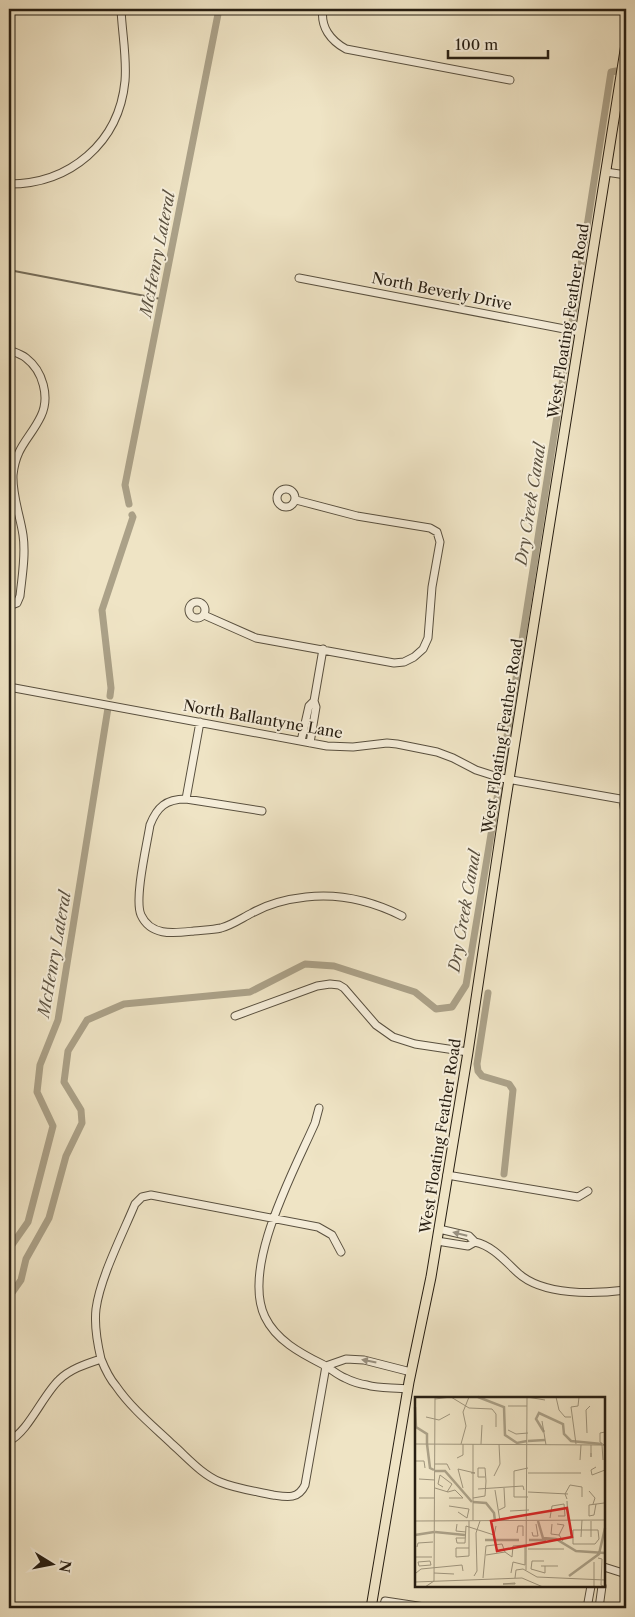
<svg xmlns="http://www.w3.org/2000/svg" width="635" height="1617" font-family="'Libre Caslon Text',serif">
<rect width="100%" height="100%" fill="#efe4c5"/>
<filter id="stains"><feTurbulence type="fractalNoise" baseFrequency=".004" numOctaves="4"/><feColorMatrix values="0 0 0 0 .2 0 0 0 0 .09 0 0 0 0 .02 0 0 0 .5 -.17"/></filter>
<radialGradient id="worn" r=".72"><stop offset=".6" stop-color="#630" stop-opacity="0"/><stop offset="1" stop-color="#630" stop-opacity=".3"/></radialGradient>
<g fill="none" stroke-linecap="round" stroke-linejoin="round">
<!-- stream -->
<path stroke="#766d59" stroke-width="2" d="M9 270 161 299"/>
<!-- canal -->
<path stroke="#aba188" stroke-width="7" d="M572 323 611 72 616 71
M129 504 125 485 219 9
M110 696 111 688 102 610 133 517 132 515
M502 768 570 333
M488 993 477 1064 478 1071 482 1076 509 1084 513 1090 504 1174
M9 1249 28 1222 53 1126 37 1092 40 1065 58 1020 108 708
M9 1297 21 1280 26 1259 49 1218 66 1156 82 1123 81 1110 64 1082 68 1051 87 1020 124 1004 250 992 305 964 334 966 415 992 436 1009 452 1007 466 985 499 786"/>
<!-- minor casing -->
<g stroke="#59503f" stroke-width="9">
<path id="minor" d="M323 9C320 27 331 41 346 49L510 80
M606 172 626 175
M9 184C70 184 119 143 125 81 127 57 122 33 121 9
M299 278 580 332
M9 350C14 352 21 354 26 358 43 371 50 397 41 416 30 439 16 446 13 475 12 495 20 515 23 535 26 555 22 576 20 596L17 603 9 606
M277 498a9 9 0 1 1 18 0a9 9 0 1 1-18 0Z
M189 610a8 8 0 1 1 16 0a8 8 0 1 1-16 0Z
M204 615 256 638 394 663 404 662 414 657 423 649 428 638 432 587 440 542 437 532 430 528 357 516 296 500
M9 687 327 746 353 747 387 743 397 744 437 752 453 758 476 770 501 778 626 800
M314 701 323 649
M301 741 309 706 314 701 316 707 310 743
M186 799 200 722
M623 799 626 821
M262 811 186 799C166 799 157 807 150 825 147 844 134 899 141 915 151 937 175 933 194 931 203 930 212 930 221 928 232 925 242 918 252 913 268 904 288 899 306 897 340 893 372 901 402 916
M235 1016 317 986 330 984 339 985 344 988 376 1025 393 1037 415 1044 468 1052
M319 1108 315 1123C294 1171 241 1267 265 1317 276 1340 300 1353 322 1364 330 1368 337 1375 345 1378 351 1381 359 1384 367 1385 379 1389 395 1387 408 1389
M447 1175 578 1197 588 1191
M437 1241 468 1246 475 1242 469 1236 439 1229
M475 1242C493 1246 505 1261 518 1273 543 1296 595 1294 626 1290
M101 1359C105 1369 109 1378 116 1386 131 1408 153 1426 172 1444 187 1457 201 1474 220 1482 237 1489 255 1491 273 1495 286 1497 298 1500 305 1485L326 1366
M326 1366 346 1359 364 1360 411 1372
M9 1441C28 1432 43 1395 59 1380 70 1369 86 1364 101 1359 97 1342 94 1326 96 1309 100 1278 123 1233 135 1204L142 1197 151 1195 318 1227 332 1235 341 1252
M604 1567 626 1574
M383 1608 385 1601 431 1608
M587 1608 591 1586
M599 1608 602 1586"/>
</g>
<!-- major casing -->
<g stroke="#271e12" stroke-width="11">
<path id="major" d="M371 1608 409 1382 431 1277 468 1052 504 811 626 44"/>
</g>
<!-- minor -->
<use href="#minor" stroke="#f5edd9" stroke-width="7"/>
<!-- major -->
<use href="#major" stroke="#efe4c5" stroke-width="9"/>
</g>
<!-- one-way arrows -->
<defs><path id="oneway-solid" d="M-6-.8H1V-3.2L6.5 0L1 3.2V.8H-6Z" transform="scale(1.25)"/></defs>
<g fill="#98907f">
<use href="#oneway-solid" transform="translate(460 1234) rotate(-166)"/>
<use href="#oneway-solid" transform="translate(369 1361) rotate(-169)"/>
</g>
<g text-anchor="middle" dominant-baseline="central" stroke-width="4" stroke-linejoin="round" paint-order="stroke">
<!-- street labels -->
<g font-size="15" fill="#271e12" stroke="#f5edd9">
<text transform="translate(442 291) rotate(11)">North Beverly Drive</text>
<text transform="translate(568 321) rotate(-81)">West Floating Feather Road</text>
<text transform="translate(263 719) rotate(10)">North Ballantyne Lane</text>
<text transform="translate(502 736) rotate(-81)">West Floating Feather Road</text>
<text transform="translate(440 1136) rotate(-81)">West Floating Feather Road</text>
</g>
<!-- water labels -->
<g font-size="16" font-style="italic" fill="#5c5241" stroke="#f5edd9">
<text transform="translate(157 254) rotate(-79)">McHenry Lateral</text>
<text transform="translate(530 504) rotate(-81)">Dry Creek Canal</text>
<text transform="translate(464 911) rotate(-80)">Dry Creek Canal</text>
<text transform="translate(54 954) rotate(-80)">McHenry Lateral</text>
</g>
</g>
<!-- overview -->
<g transform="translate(415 1397)">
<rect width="190" height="190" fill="#efe4c5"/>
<path fill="none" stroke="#aba188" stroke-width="2.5" d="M63 0 89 10 90 38 102 46 112 44M0 10 1 30 12 37V47M129 35 121 22 124 16 148 27 149 37 156 44 187 47M113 44 130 43M12 47 15 71 19 73M20 74H30L57 105M58 105 71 106 79 116 80 124M123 124 128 141 141 142 161 154 190 156M20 135 50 138M0 138 19 135M70 143H104M114 143H131M154 179 184 157 190 131"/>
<path fill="none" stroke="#9f957d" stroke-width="1" d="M112 0 130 3M141 0 144 13 150 20H156M20 2 36 0 54 11 77 12 81 17V30M93 9H112M11 20 24 23 35 17M127 24 131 48M93 33 101 37 113 36M172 36 171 13 175 9M0 47 190 48M46 47 51 29 48 15 54 0M66 47 67 28M161 47 156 10 163 9 164 0M176 48V60V56M187 48 188 63M189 48 185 45V36L190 35M42 61 48 58V47M165 63 166 48M0 64H9L10 71M20 67H32L35 73M181 70 176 73 177 78 190 73M113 71 99 74V100H113M113 76H166M79 79 85 67 84 47M4 82 20 83M28 90 23 87 25 78 37 87 32 95M20 91 33 95 40 93 48 101H34M48 91 43 72 60 76H56M63 92 108 89 109 93M80 93 85 124M174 94 180 101 178 107M113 95 153 97M4 101H20M58 101 70 99 71 84 70 71H63V80H70M152 102 150 97 155 88 167 90V100M152 104 153 123M181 107 179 118 174 119V108L189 106M34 109 54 112 52 121 43 115M84 113 90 110 89 91M95 114 114 113M135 121 137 109 149 107 150 119H143M58 123V47M0 124 190 123M42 127 41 134 51 135M137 127 136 137 144 138 148 144M142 127 149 128 144 138M158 133H183L184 142 180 147H158ZM117 135 118 139H123L121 127M102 136 103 129H108V139M166 140 167 123M176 140V124M50 146 51 129 79 138 81 129M50 146H42L41 141H50M71 149 87 147 90 155M2 150 3 146 18 145M54 151H41V160L54 159V124M113 152H149M90 155 97 160 98 149 110 148V168L98 165 96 176M71 158 90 155M0 160H17M183 161 187 162 186 188 190 190M129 164H117L116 172 130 176V169M3 165 15 164 16 168 4 169ZM126 169H143M111 173 112 0M1 176 6 172 47 168 48 174M19 176 39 177M59 179 62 174 61 136 65 124M68 181 71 149M100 181 101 173 108 172 122 180 190 183M0 185 107 181 128 190M100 186V187H88ZM10 190 19 184 20 0M179 190V165"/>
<path fill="#d62828" fill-opacity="0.15" stroke="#d62828" stroke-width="2.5" d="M152 111 157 140 82 154 76 124Z"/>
<rect width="190" height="190" fill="none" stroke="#271e12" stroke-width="2.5"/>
</g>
<!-- margin -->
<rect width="635" height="1617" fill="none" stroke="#efe4c5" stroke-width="30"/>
<rect x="10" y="10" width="615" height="1597" fill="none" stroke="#271e12" stroke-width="2.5"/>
<rect x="15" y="15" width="605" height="1587" fill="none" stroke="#271e12"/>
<!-- north arrow -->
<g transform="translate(52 1564) rotate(100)" stroke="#f5edd9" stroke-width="4" paint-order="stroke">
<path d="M0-4L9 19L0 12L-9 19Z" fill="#271e12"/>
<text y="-8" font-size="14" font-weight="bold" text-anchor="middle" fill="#271e12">N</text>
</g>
<!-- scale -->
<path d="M448 50v8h100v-8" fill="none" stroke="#271e12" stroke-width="2.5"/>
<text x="455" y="50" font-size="15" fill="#271e12" stroke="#f5edd9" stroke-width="4" paint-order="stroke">100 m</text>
<rect width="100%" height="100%" filter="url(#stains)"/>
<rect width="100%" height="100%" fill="url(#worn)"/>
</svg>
